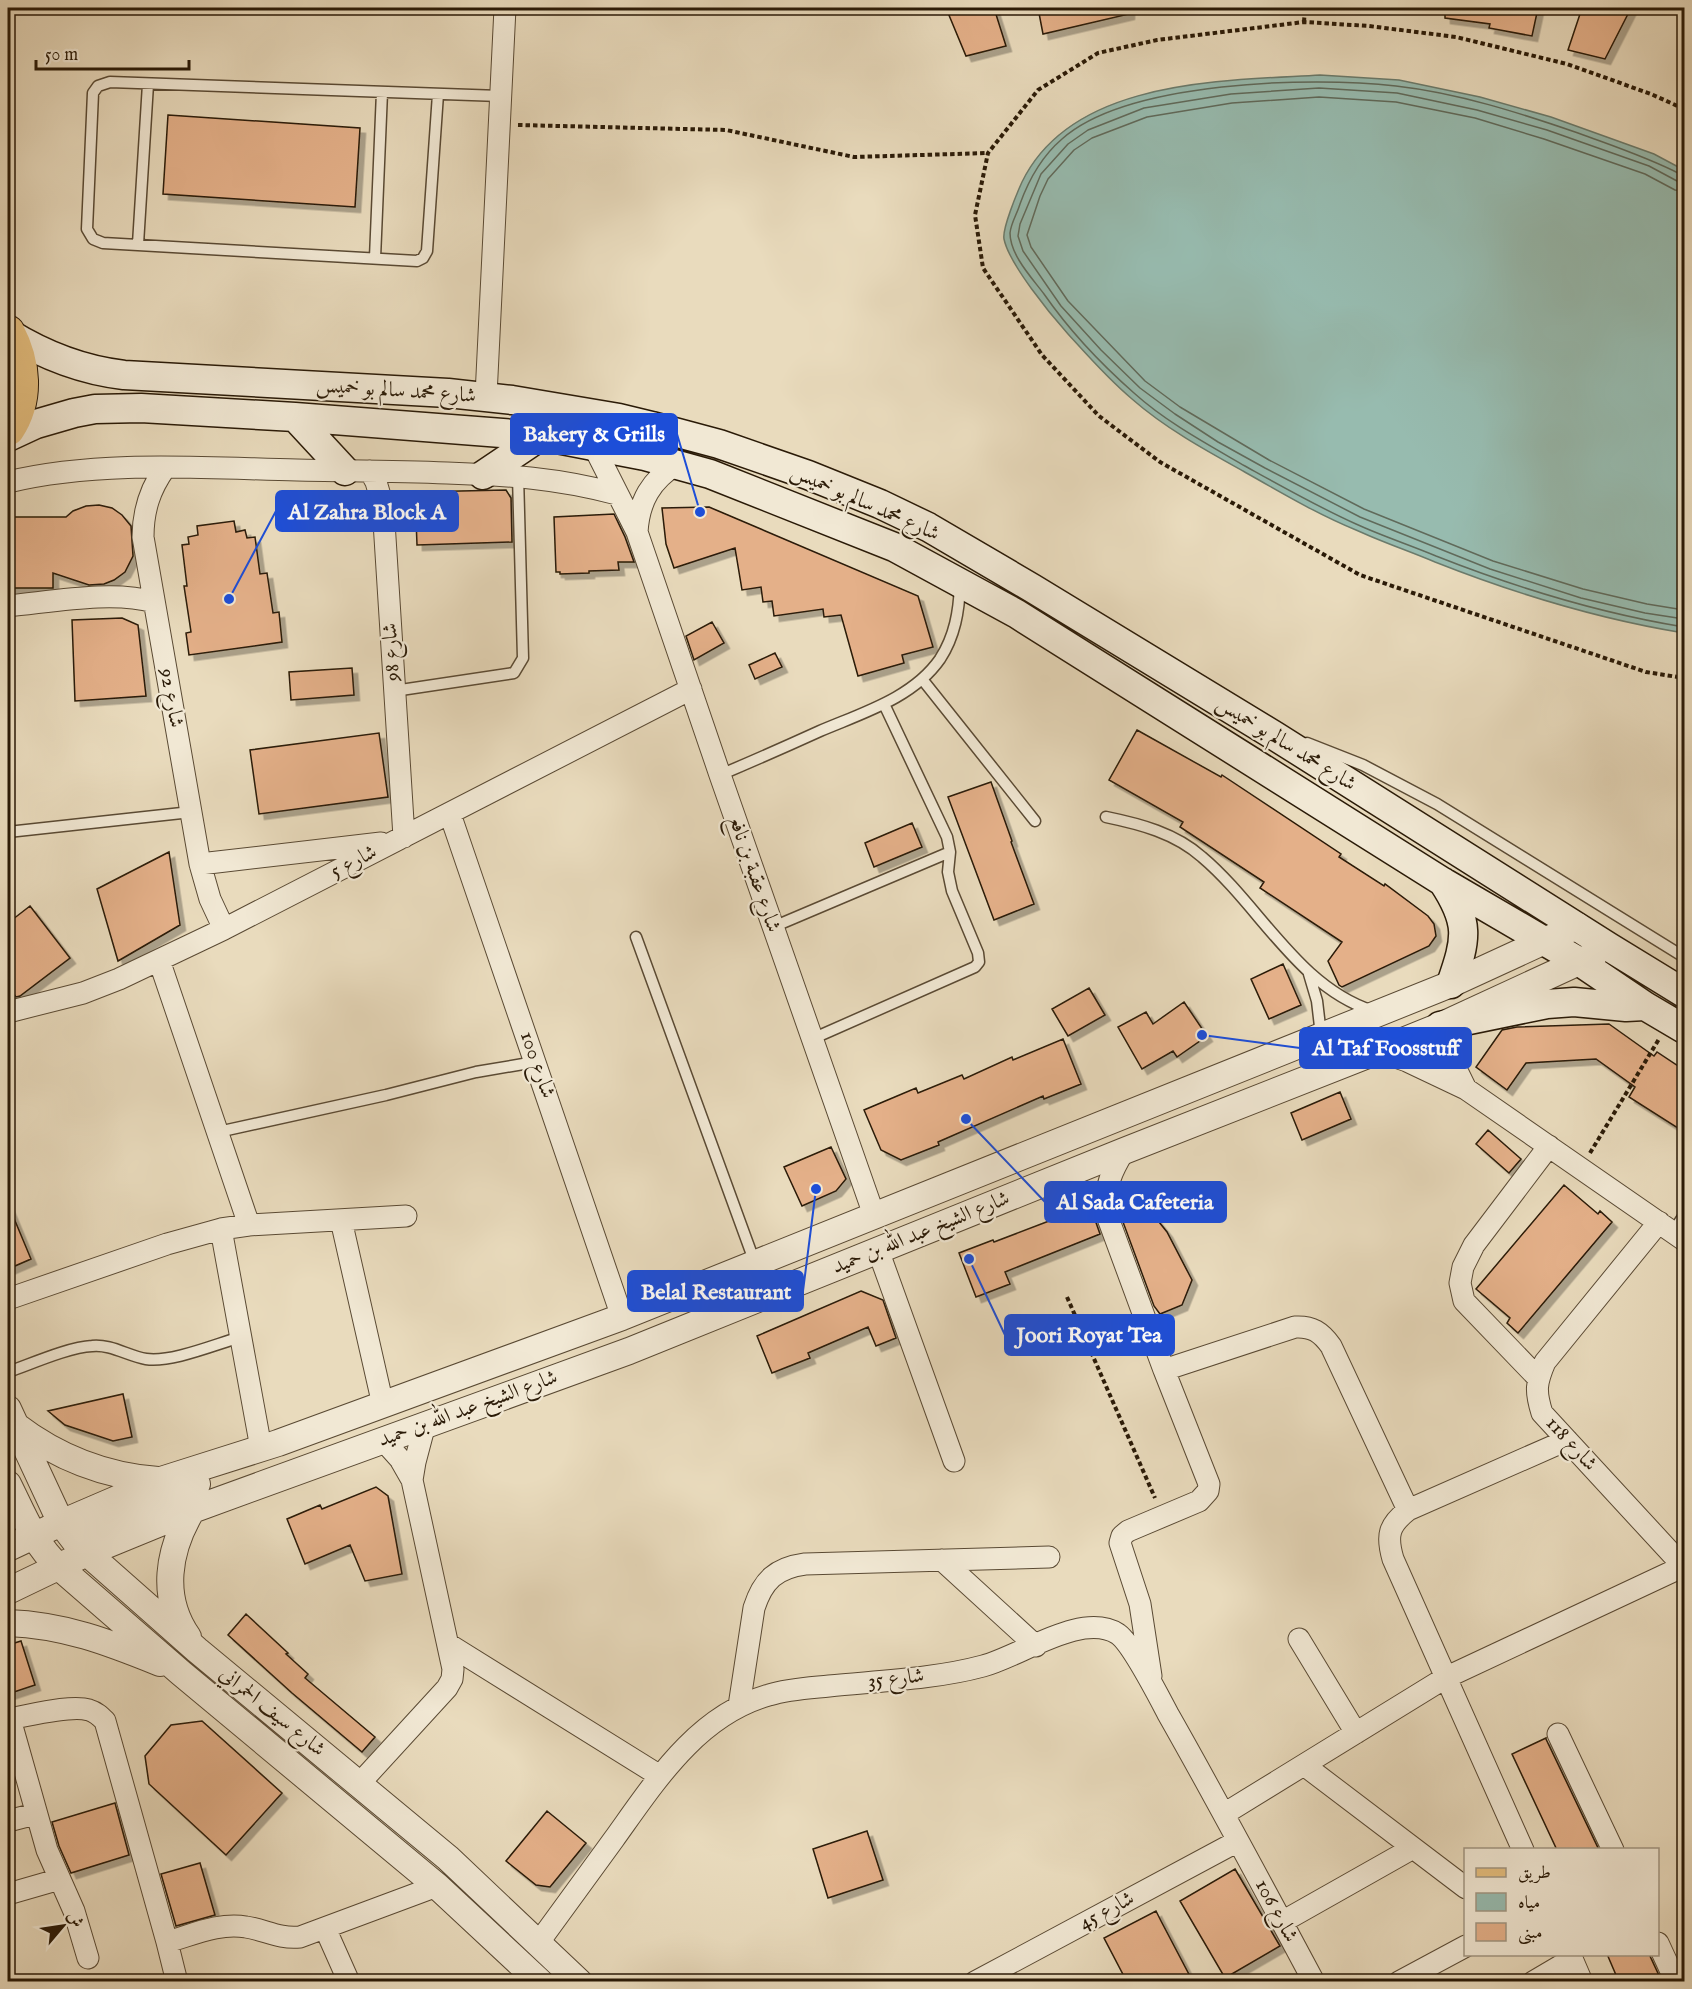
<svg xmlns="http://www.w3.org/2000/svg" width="1692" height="1989" font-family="'IM FELL English',Amiri,serif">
<defs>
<filter id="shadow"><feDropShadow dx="5.5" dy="5.5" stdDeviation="0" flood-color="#0004"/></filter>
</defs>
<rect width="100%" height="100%" fill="#e9dbbd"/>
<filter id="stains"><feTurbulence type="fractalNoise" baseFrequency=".00333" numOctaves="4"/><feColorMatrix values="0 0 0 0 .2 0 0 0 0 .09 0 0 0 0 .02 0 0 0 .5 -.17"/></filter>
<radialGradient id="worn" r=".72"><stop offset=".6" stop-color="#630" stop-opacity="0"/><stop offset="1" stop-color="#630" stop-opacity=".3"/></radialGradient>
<!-- water -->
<path fill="#97bbaf" stroke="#6b7b6c" stroke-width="1.5" d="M1320 75 1399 80 1480 97 1551 117 1654 154 1684 170V633C1598 619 1516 594 1435 562 1409 551 1382 542 1356 530 1317 514 1280 492 1243 471 1205 450 1165 428 1132 399 1109 380 1088 356 1068 334 1051 315 1009 264 1004 239 1002 229 1017 193 1022 182 1072 79 1221 81 1320 75Z"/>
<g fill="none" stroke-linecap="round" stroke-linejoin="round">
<!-- shore -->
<path stroke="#606a5b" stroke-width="1.5" d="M1684 174H1680C1647 157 1613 146 1578 133 1520 113 1458 93 1396 86 1312 76 1127 81 1062 139 1041 157 1029 179 1020 204 1017 214 1011 223 1010 233 1010 255 1032 278 1044 294 1069 330 1101 364 1134 393 1166 422 1207 444 1245 466 1281 486 1318 507 1356 524 1382 536 1410 545 1436 556 1517 588 1599 613 1684 627
M1684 182 1677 181 1649 166 1547 130 1477 110 1397 93 1319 88 1231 94 1144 108 1088 130 1068 144 1041 174 1020 224 1018 236 1023 251 1061 306 1101 350 1140 388 1175 414 1218 442 1265 468 1360 517 1490 569 1581 598 1645 613 1684 619
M1684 191 1675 190 1645 174 1544 139 1475 118 1396 102 1319 97 1232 103 1147 117 1092 138 1074 150 1048 179 1040 196 1027 235 1031 247 1068 301 1145 381 1180 407 1269 460 1364 509 1493 561 1583 589 1647 604 1684 610"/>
</g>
<!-- building -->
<path fill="#e4b089" stroke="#2a1a07" stroke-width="1.5" filter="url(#shadow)" d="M946 8H994L1006 46 966 56Z
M1038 8H1129V14L1043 34Z
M1445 8H1538L1532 36 1489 28 1490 24 1445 18Z
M1582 8H1631L1605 59 1568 50Z
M168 115 360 128 355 207 163 194Z
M506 490 511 498 512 542 417 545 415 492Z
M99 505 112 508 122 515 131 526 133 556 125 572 114 580 104 584 89 585 53 573V588H8V517H66L73 511 86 506Z
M709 507 918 596 933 647 902 655 904 663 858 676 841 615 824 617 823 609 774 616 772 601 763 602 761 587 742 590 735 548 674 568 666 544 662 508Z
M614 514 625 537 634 562H618L619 570 589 571V573L560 574V572H556L554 517Z
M234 521 236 532 245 530 247 538 255 537 260 574 267 573 273 613 279 612 282 642 189 655 186 633 191 632 184 586H187L182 545 189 544 188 537 198 535 197 526Z
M122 618 138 625 146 696 75 701 72 620Z
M712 622 724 643 694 660 686 636Z
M775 653 782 667 755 679 749 665Z
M352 668 354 695 291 700 289 672Z
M1137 730 1221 777 1222 775 1341 854 1339 857 1384 886 1385 884 1428 916 1434 924 1436 936 1429 946 1342 987 1339 985 1328 961 1342 942 1260 888 1264 882 1180 827 1183 822 1109 780Z
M379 733 388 797 259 814 250 750Z
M991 782 1012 841 1011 842 1034 904 994 920 948 797Z
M912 823 922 847 874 867 865 843Z
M169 852 180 925 118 961 97 889Z
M30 906 70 958 20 996 16 997 8 986V923Z
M1283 964 1301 1005 1269 1019 1251 979Z
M1089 988 1105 1015 1068 1036 1052 1009Z
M1184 1002 1207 1036 1177 1057 1173 1051 1142 1069 1118 1027 1146 1012 1153 1024Z
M1609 1024 1654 1056 1657 1052 1684 1070V1132L1629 1097 1635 1087 1596 1059 1526 1063 1507 1090 1476 1067 1502 1030 1517 1027Z
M1063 1039 1081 1084 1044 1099 1043 1096 938 1142 939 1145 901 1160 881 1150 864 1110 916 1088 918 1093 962 1075 964 1079 1012 1057 1013 1060Z
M1340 1092 1351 1119 1302 1140 1291 1113Z
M1488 1130 1521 1159 1509 1173 1476 1144Z
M831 1147 846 1179 836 1191 802 1206 784 1167Z
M1564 1185 1598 1214 1600 1211 1612 1222 1518 1333 1507 1323 1510 1318 1476 1289Z
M1093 1202V1214L1100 1234 1005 1272 1010 1284 976 1297 959 1253 993 1240 994 1242 1049 1221Z
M1143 1202 1167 1232 1192 1280 1182 1305 1160 1314 1154 1306 1123 1222Z
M8 1204 31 1259 8 1269Z
M861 1291 883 1300 896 1338 876 1346 868 1327 808 1353 810 1358 772 1373 757 1336Z
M123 1394 132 1437 113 1441 65 1425 48 1411Z
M376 1487 388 1496 402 1574 365 1581 350 1545 305 1564 287 1519 320 1505 322 1509Z
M246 1614 288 1653 286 1654 308 1674 305 1678 375 1737 362 1752 292 1693 228 1635Z
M21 1641 35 1685 8 1694V1645Z
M202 1721 282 1793 226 1855 149 1784 145 1756 171 1725Z
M1546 1738V1739L1599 1850H1557L1512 1754Z
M115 1803 129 1855 71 1873 59 1846 52 1822Z
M547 1811 586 1843 550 1887 536 1885 506 1861Z
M867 1831 883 1880 828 1898 813 1849Z
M200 1863 215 1915 176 1926 161 1874Z
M1235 1869 1280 1946 1225 1978 1180 1901Z
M1156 1911 1161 1921 1193 1982H1127L1104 1938Z
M1607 1954H1649L1662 1982H1619Z"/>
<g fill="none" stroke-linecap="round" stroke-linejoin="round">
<!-- service casing -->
<g stroke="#5a4a34" stroke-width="13">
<path id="service" d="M438 94 427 251 423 258 417 261 103 243 93 239 87 229 93 93 98 86 110 82 500 96
M138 244 148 84
M375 258 382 92
M922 679 1035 821
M394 691 514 673 523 658 518 476
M1307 743 1363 765 1437 804 1684 957
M720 775C753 761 787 746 820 731 862 713 913 698 940 659 955 636 959 611 960 585
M1106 817C1140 824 1175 833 1202 857 1260 906 1298 987 1373 1011
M8 832 191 812
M773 927 950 852
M636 937 755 1263
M1309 974 1317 1001 1321 1035
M812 1039 975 967 979 962 978 953 952 891 948 872 950 852 947 837 884 704
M218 1132 386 1095 476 1072 535 1062
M1673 1232 1684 1215
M8 1372C31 1364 69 1347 92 1346 111 1344 128 1356 146 1359 171 1363 216 1344 241 1337"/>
</g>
<!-- minor casing -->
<g stroke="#5a4a34" stroke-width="23">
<path id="minor" d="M486 396 505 8
M593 445 637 532 720 775 874 1215
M165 468C150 489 143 510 143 537L200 864 210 899 224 929
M370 471 376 482 383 506 404 837
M8 482C99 460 203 468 297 470 347 471 397 471 447 473 507 475 558 478 617 494
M637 532C639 501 651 480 677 464
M8 606C51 602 112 590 154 602
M450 814 622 1317
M200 864 381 843
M159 960 249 1225
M8 1012 83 993 119 979 224 929 691 689
M1434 1028 1446 1048 1466 1089
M1378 1051 1407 1061 1466 1089 1684 1240
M1124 1151C1111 1172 1106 1185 1105 1210L1164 1370 1209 1484 1208 1491 1199 1501 1128 1531 1122 1536 1120 1543 1140 1604 1151 1676
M341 1220 383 1405
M1659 1222 1545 1362C1536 1383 1535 1391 1542 1413L1684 1567
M221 1229 261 1448
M878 1250 954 1461
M8 1299 167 1244 221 1229 249 1225 406 1216
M1164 1370 1295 1327C1312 1326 1321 1332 1331 1346L1408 1510
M1538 1378 1464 1301 1460 1283 1463 1267 1474 1245 1549 1146
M412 1480 415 1462 425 1424
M942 1560 1036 1646
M1299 1639 1356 1733
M448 1644 660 1776
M739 1706 754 1608C763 1580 776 1568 805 1564L1049 1557
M8 1719C28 1716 71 1704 89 1710 96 1712 100 1716 105 1721L167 1942 177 1982
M10 1719 47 1850 74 1911 88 1958
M1558 1734 1613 1850
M1304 1765 1466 1888
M359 1784 447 1688 452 1679 453 1669 412 1480 400 1459 383 1440
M1224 1814 1445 1678 1684 1566
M8 1821 35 1814
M1523 1850 1393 1559C1386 1535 1389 1525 1408 1510L1567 1440
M8 1894 60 1879
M1282 1922 1413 1848
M325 1928 349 1982
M167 1942C192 1935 220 1922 246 1927 266 1930 278 1939 300 1937L437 1886
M539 1942C564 1908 589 1873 614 1839 655 1782 697 1715 769 1695 788 1689 809 1688 829 1686 879 1681 935 1679 983 1666 1021 1656 1082 1611 1118 1634 1132 1644 1159 1697 1168 1714 1218 1802 1266 1892 1314 1982
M1658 1943 1676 1982
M1570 1954 1582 1982
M975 1982 1238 1841
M1399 1982 1466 1946
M1533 1982 1572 1959"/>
</g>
<!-- tertiary casing -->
<g stroke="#5a4a34" stroke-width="28">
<path id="tertiary" d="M8 1409 61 1523 77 1544 197 1650 448 1858 579 1982
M15 1425C58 1458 104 1476 158 1480
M8 1484C23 1514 34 1544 59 1567L181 1673 437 1886 540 1982
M82 1540 168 1496 197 1484
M8 1548 61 1523 161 1480 278 1443 622 1317 1451 984 1577 926
M8 1591 87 1553 192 1510 629 1351 1124 1151 1378 1051 1440 1026 1594 955
M8 1623C64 1625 108 1642 160 1663
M188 1637C160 1597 168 1550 192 1510"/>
</g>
<!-- secondary casing -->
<g stroke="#2a1a07" stroke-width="31">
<path id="secondary" d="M8 333C45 356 81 370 124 375L448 393 512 400 619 418 652 426 719 444 808 475 880 504 928 527 1032 588 1275 736 1609 947 1684 993
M295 417 345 471
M8 437 36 424 74 413 95 409 141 408 295 417 541 436 645 456 710 474 894 547 1017 614 1443 882 1580 962 1645 1006 1684 1029
M483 475 541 436
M1443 882C1470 923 1467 938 1451 984
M1440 1026 1547 1004 1574 1002 1626 1007 1645 1006"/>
</g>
<!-- primary casing -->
<g stroke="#2a1a07" stroke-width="35">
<path id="primary" d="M8 332C24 362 28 399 8 429"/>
</g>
<!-- path -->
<path stroke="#2a1a07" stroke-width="4" stroke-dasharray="4.5 3" stroke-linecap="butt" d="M1304 22 1305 8
M1684 109 1651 94 1567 64 1456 37 1369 26 1304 22 1157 40 1098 53 1038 90 988 153 975 215 983 268 1042 355 1099 416 1160 462 1360 575 1646 672 1684 678
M518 125 726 130 854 157 988 153
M1590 1153 1659 1039
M1067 1297 1155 1498"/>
<!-- service -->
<use href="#service" stroke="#f1e8d4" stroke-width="10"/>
<!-- minor -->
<use href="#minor" stroke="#f1e8d4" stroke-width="21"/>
<!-- tertiary -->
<use href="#tertiary" stroke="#f1e8d4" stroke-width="26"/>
<!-- secondary -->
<use href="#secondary" stroke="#f1e8d4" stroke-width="28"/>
<!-- primary -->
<use href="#primary" stroke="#e4be7e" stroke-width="33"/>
</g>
<g text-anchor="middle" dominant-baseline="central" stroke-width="4.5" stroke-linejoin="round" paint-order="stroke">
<!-- street labels -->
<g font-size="21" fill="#2a1a07" stroke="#f1e8d4">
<text transform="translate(396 391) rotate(4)">شارع محمد سالم بو خميس</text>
<text transform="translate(865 503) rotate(24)">شارع محمد سالم بو خميس</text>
<text transform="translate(392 652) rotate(-93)">شارع 98</text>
<text transform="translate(171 698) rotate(80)">شارع 92</text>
<text transform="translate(1286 744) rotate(32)">شارع محمد سالم بو خميس</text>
<text transform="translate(354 862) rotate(-27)">شارع 5</text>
<text transform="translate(754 874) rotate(71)">شارع عقبة بن نافع</text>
<text transform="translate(537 1065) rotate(71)">شارع 100</text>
<text transform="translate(921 1233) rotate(-22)">شارع الشيخ عبد الله بن حميد</text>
<text transform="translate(468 1409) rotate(-20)">شارع الشيخ عبد الله بن حميد</text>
<text transform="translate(1571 1444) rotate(48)">شارع 118</text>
<text transform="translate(896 1679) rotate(-6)">شارع 35</text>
<text transform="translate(272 1712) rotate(39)">شارع سيف الحمراني</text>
<text transform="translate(1107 1911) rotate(-28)">شارع 45</text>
<text transform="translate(1276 1911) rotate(62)">شارع 106</text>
</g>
</g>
<!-- callouts -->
<path fill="none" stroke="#1d4ed8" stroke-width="2" d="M700 512L677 434M229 599L276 511M1202 1035L1300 1048M966 1119L1045 1202M816 1189L803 1291M969 1259L1005 1335"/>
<g fill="#1d4ed8" stroke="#f1e8d4" stroke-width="2">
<circle cx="700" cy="512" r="6"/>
<circle cx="229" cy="599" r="6"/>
<circle cx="1202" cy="1035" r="6"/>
<circle cx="966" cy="1119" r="6"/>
<circle cx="816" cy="1189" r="6"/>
<circle cx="969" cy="1259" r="6"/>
</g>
<g fill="#1d4ed8" stroke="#1d4ed8" stroke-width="2">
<rect x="511" y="414" width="166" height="40" rx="6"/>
<rect x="276" y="491" width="182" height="40" rx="6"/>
<rect x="1300" y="1028" width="171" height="40" rx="6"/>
<rect x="1045" y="1182" width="181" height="40" rx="6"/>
<rect x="628" y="1271" width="175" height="40" rx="6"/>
<rect x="1005" y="1315" width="169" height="40" rx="6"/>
</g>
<g font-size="22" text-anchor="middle" font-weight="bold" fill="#fff">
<text x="594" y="441">Bakery &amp; Grills</text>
<text x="367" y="519">Al Zahra Block A</text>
<text x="1386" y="1055">Al Taf Foosstuff</text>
<text x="1135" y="1209">Al Sada Cafeteria</text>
<text x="716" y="1299">Belal Restaurant</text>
<text x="1089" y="1342">Joori Royat Tea</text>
</g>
<!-- margin -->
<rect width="1692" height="1989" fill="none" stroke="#e9dbbd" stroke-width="30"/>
<rect x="9" y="9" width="1674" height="1971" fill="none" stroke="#2a1a07" stroke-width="3"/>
<rect x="15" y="15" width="1662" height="1959" fill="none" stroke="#2a1a07" stroke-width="1.5"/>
<!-- legend -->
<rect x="1464" y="1848" width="195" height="108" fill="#f1e8d4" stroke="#a19682" stroke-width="1.5"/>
<rect x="1476" y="1868" width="30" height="9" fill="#e4be7e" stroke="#a19682" stroke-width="1.5"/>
<text x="1518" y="1878" font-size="18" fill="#2a1a07">طريق</text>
<rect x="1476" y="1893" width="30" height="18" fill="#97bbaf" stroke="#a19682" stroke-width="1.5"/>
<text x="1518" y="1908" font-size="18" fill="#2a1a07">مياه</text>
<rect x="1476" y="1923" width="30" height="18" fill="#e4b089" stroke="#a19682" stroke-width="1.5"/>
<text x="1518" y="1938" font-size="18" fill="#2a1a07">مبنى</text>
<!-- north arrow -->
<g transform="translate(63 1926) rotate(61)" stroke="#f1e8d4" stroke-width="4.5" paint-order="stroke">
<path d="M0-4.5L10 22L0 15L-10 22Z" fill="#2a1a07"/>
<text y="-9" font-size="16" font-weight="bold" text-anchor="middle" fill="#2a1a07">ش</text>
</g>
<!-- scale -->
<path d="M36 60v9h153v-9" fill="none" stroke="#2a1a07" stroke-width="3"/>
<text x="45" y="60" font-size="18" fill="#2a1a07" stroke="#f1e8d4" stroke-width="4.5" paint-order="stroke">50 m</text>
<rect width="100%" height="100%" filter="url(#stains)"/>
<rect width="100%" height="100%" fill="url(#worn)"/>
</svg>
